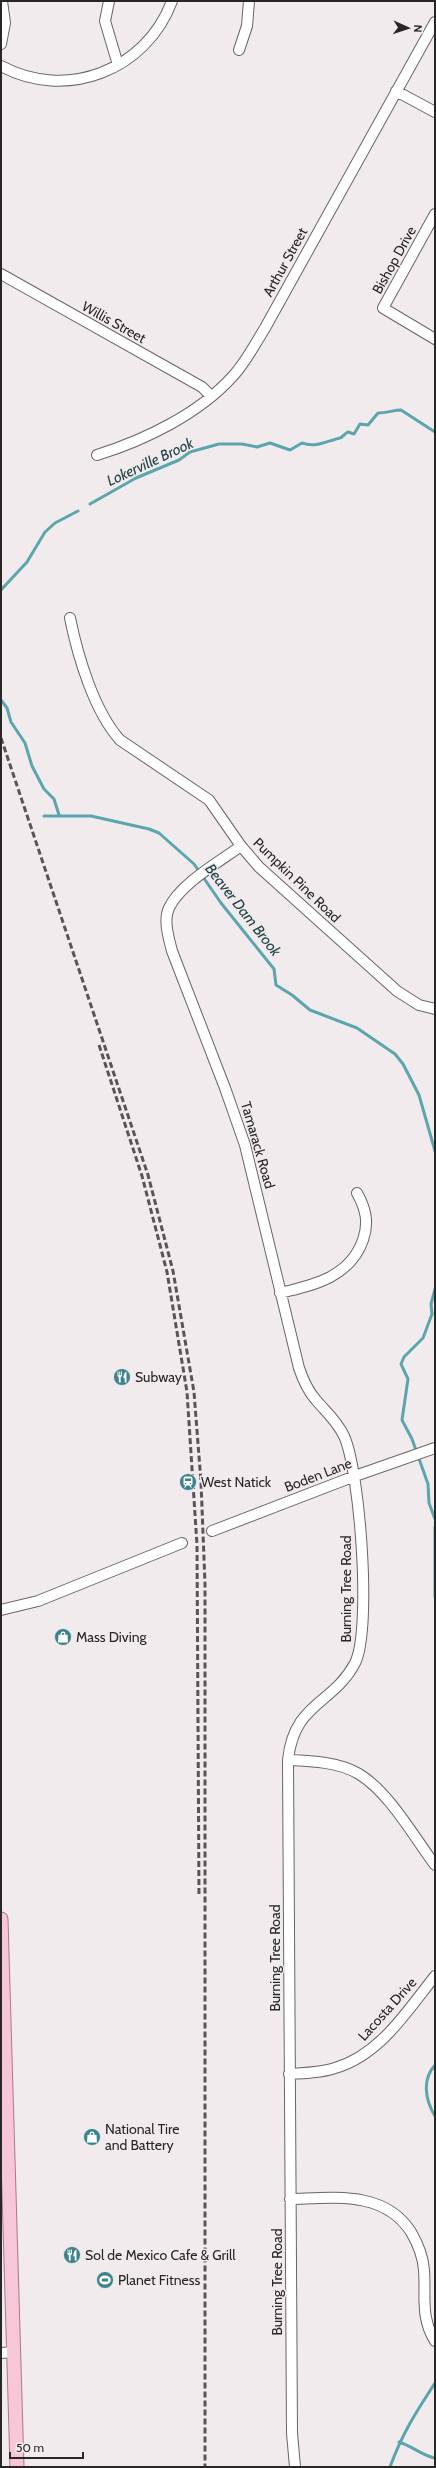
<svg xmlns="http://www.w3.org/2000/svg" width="436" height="2468" font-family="Cabin,sans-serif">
<rect width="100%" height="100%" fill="#f2ebee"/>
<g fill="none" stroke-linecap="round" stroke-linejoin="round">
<!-- stream -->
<path stroke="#5ba6ad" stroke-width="3" d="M90 504 136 478 179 460 190 452 219 444H242L257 447 270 443 290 450 302 443C316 448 327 441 340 438 343 437 344 434 348 432L354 434 360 424 368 425 378 413C388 413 393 410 401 410L435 432
M1 590 27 562 45 532 55 523 78 511
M1 700 7 708 11 722 25 743 32 766 44 789 54 799 59 815
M44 816H91L149 829 159 833 194 864 221 903 274 969 276 985 292 995 310 1010 357 1028 395 1054 403 1064 419 1095 435 1151
M435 1289 431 1304 432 1314 423 1338 404 1357 401 1364 408 1379 402 1420 412 1439 428 1484 429 1503 435 1519
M435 1527V1597
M435 2065C422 2079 425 2100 435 2116
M399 2442C412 2446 423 2456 435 2458
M390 2467C402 2434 416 2412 435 2383"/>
<!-- minor casing -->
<g stroke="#6a6466" stroke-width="12">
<path id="minor" d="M109 1 105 21 118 65
M1 44 5 23 2 1
M239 50 247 26 249 1
M1 66C66 101 146 71 172 1
M396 91 435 112
M435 214 383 308 435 339
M1 274 202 387 211 396
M97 455C145 440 199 414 233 376 246 362 255 344 265 328L435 22
M70 618C78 657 94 711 120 740L209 800 241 846 259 867 397 991 419 1005 435 1009
M241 846C219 862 180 884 169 908 163 920 169 939 172 951L225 1088 245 1145 299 1368C303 1380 308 1391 316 1400 326 1412 337 1421 344 1436 360 1471 372 1630 355 1663 333 1705 294 1702 288 1760L292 2433 295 2467
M280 1293C314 1285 350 1277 363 1240 369 1223 366 1209 357 1193
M212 1531 355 1476 435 1448
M1 1610 38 1601 182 1543
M288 1760C312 1761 339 1762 359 1774 389 1792 414 1837 435 1865
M289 2074C304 2073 321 2073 335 2068 380 2055 407 2011 435 1976
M290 2199C333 2198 384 2190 411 2232 418 2244 423 2256 424 2270 426 2295 420 2317 435 2341
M1 2353 13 2352"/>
</g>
<!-- major casing -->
<g stroke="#ab778a" stroke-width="15">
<path id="major" d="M1 1919 17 2467"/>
</g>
<!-- minor -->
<use href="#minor" stroke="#fff" stroke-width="10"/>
<!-- major -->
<use href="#major" stroke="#f7c7d9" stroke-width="13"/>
<!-- rail -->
<path stroke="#595557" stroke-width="3" stroke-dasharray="6 3" stroke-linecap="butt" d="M1 738 148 1175 173 1271 194 1392 201 1482 205 1584V2467
M99 1045 142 1176 167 1272 187 1392 197 1545 199 1897"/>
</g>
<!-- icons -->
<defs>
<g id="restaurant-disc" transform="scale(0.9)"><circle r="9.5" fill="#3c848a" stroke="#f2ebee"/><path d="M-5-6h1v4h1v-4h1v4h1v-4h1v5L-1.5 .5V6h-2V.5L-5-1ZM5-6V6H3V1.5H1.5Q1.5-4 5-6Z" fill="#fff"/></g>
<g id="station-disc" transform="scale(0.9)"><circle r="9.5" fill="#3c848a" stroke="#f2ebee"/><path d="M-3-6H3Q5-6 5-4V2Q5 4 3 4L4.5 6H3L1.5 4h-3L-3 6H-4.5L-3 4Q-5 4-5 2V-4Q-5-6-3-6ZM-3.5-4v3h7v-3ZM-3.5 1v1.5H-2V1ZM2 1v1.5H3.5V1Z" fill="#fff"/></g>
<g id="shop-disc" transform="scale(0.9)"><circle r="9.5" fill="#3c848a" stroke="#f2ebee"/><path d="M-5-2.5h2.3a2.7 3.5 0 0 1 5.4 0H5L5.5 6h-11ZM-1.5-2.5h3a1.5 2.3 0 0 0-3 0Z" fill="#fff"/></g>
<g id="stadium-disc" transform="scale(0.9)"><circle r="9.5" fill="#3c848a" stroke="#f2ebee"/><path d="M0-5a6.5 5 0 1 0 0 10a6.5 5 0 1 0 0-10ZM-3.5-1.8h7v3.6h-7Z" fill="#fff"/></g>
</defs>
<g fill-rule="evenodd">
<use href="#restaurant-disc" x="122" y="1377"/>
<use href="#station-disc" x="188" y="1482"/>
<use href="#shop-disc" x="63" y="1637"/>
<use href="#shop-disc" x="92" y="2137"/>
<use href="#restaurant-disc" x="72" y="2255"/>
<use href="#stadium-disc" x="105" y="2280"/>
</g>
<g text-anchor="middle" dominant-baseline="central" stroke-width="3" stroke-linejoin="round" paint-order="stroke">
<!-- street labels -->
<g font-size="14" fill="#282627" stroke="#f2ebee">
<text transform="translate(394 260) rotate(-61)">Bishop Drive</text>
<text transform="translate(285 262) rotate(-61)">Arthur Street</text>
<text transform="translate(114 322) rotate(29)">Willis Street</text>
<text transform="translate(297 880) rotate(44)">Pumpkin Pine Road</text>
<text transform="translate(258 1145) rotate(74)">Tamarack Road</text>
<text transform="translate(318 1475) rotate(-21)">Boden Lane</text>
<text transform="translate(346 1589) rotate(-90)">Burning Tree Road</text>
<text transform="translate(275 1958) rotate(-90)">Burning Tree Road</text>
<text transform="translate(387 2009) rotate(-48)">Lacosta Drive</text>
<text transform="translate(277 2282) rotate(-90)">Burning Tree Road</text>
</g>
<!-- poi labels -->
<g font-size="14" fill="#282627" stroke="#f2ebee" text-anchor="start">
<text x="135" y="1377">Subway</text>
<text x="201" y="1482">West Natick</text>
<text x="76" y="1637">Mass Diving</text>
<text x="105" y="2129">National Tire<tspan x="105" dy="16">and Battery</tspan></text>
<text x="85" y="2255">Sol de Mexico Cafe &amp; Grill</text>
<text x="118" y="2280">Planet Fitness</text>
</g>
<!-- water labels -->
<g font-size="15" font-style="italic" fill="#204448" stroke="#f2ebee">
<text transform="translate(150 462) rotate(-25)">Lokerville Brook</text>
<text transform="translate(243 910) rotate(52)">Beaver Dam Brook</text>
</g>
</g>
<!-- border -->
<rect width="436" height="2468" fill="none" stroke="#282627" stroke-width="4"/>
<!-- north arrow -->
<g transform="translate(408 28) rotate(93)" stroke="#f2ebee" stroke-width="3" paint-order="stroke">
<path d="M0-3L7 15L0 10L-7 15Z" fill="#282627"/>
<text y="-6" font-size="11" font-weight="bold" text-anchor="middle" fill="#282627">N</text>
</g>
<!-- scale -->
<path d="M10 2452v6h73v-6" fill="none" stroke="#282627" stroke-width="2"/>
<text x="16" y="2452" font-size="12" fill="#282627" stroke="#f2ebee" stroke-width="3" paint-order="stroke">50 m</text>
</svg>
